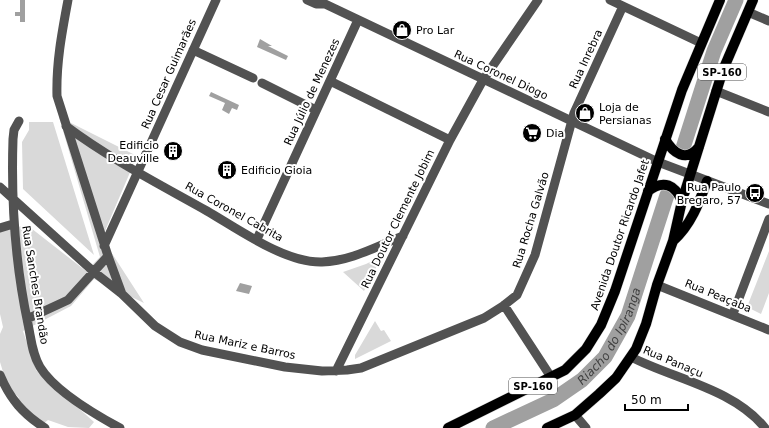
<svg xmlns="http://www.w3.org/2000/svg" width="769" height="428" font-family="'DejaVu Sans',sans-serif">
<rect width="100%" height="100%" fill="#fff"/>
<!-- green -->
<path fill="#d9d9d9" d="M59 117 137 156 102 238 144 303 94 279 71 306 23 331 36 370 94 422 89 428 68 427 48 420 43 424 16 401 19 398 7 385 0 362V334L3 327 0 314V231L27 225 86 271 100 257Z
M29 122H53L94 255 23 189 22 142 29 130Z
M769 251V293L761 314 747 307Z
M382 256 364 291 343 272 366 264Z
M375 321 381 331 384 330 391 341 355 359V355Z"/>
<!-- water -->
<path fill="#a0a0a0" d="M20 0H25V22H20V16H15V12H20Z
M260 39 272 46H268L288 56 286 60 257 47Z
M211 92 239 105 237 110 232 108 229 114 222 110 225 103 209 96Z
M240 283 252 286 249 294 236 291Z"/>
<g fill="none" stroke-linecap="round" stroke-linejoin="round">
<!-- river -->
<g stroke="#a0a0a0" stroke-width="15">
<path d="M683 148 714 51 736 0"/>
<path id="s1" d="M493 428 553 400 582 380 605 357 628 316 667 195"/>
</g>
<!-- major casing -->
<g stroke="#dbdbdb" stroke-width="11">
<path id="major" d="M665 139C673 153 686 163 699 147
M648 191C664 179 675 185 682 201
M673 241C691 225 699 203 707 181
M448 428 565 370 586 349 601 325 615 291 682 90 720 0
M547 428 575 415 599 394 616 378 636 349 646 324 657 285 673 241 682 201 723 70 753 0"/>
</g>
<!-- minor -->
<path stroke="#525252" stroke-width="9" d="M68 0C62 32 56 63 57 96L108 256 122 294 155 326 180 342 202 350 285 367 322 371 347 370 361 368 484 318 503 306 517 295 535 255 574 113 623 6
M307 0 316 4H325
M321 0 325 4 658 162 769 204
M610 0 701 43
M748 12 769 21
M193 50 253 78
M330 81 450 140
M262 83 316 110
M716 91 769 112
M19 121 14 130 13 139C11 201 15 263 28 324 31 338 32 354 40 367 54 390 96 415 120 428
M66 126C110 159 159 184 207 211 238 229 285 263 322 262 351 261 377 246 403 236
M0 187 94 272 122 294
M0 228 13 224
M257 239 358 20
M104 246 216 0
M657 285 769 330
M504 305 551 377
M733 314 769 219
M27 319 68 300 108 256
M631 357C674 379 734 389 765 428
M336 371 450 140 483 80 538 0
M0 375C10 399 23 414 45 428
M575 415 586 428"/>
<!-- major -->
<use href="#major" stroke="#000" stroke-width="10"/>
</g>
<!-- icons -->
<defs>
<g id="shop-disc" transform="scale(1)"><circle r="9.5" fill="#000" stroke="#fff"/><path d="M-5-2.5h2.3a2.7 3.5 0 0 1 5.4 0H5L5.5 6h-11ZM-1.5-2.5h3a1.5 2.3 0 0 0-3 0Z" fill="#fff"/></g>
<g id="supermarket-disc" transform="scale(1)"><circle r="9.5" fill="#000" stroke="#fff"/><path d="M-6-5.5h2.5l.6 2H6L4.5 2H-2.5L-4.4-4H-6ZM-1.5 3.2a1.3 1.3 0 1 0 .1 0ZM3 3.2a1.3 1.3 0 1 0 .1 0Z" fill="#fff"/></g>
<g id="building-disc" transform="scale(1)"><circle r="9.5" fill="#000" stroke="#fff"/><path d="M-4-6H4V6H1V3H-1V6H-4ZM-2.5-4.3h1.7v1.8h-1.7ZM.8-4.3h1.7v1.8H.8ZM-2.5-1h1.7V.8h-1.7ZM.8-1h1.7V.8H.8Z" fill="#fff"/></g>
<g id="bus-disc" transform="scale(1)"><circle r="9.5" fill="#000" stroke="#fff"/><path d="M-5-6H5V4H4V6H2V4H-2V6H-4V4H-5ZM-3.5-4V0h7V-4ZM-3.5 1.2v1.5H-2V1.2ZM2 1.2v1.5H3.5V1.2Z" fill="#fff"/></g>
</defs>
<g fill-rule="evenodd">
<use href="#shop-disc" x="402" y="30"/>
<use href="#shop-disc" x="585" y="113"/>
<use href="#supermarket-disc" x="532" y="133"/>
<use href="#building-disc" x="173" y="151"/>
<use href="#building-disc" x="227" y="170"/>
<use href="#bus-disc" x="755" y="193"/>
</g>
<g text-anchor="middle" dominant-baseline="central" stroke-width="4" stroke-linejoin="round" paint-order="stroke">
<!-- shield labels -->
<g fill="#fff" stroke="#4c4c4c" stroke-width="1">
<rect x="698" y="64" width="48" height="16" rx="3"/>
<rect x="509" y="378" width="48" height="16" rx="3"/>
</g>
<g font-size="10" font-weight="bold" fill="#000">
<text x="722" y="72">SP-160</text>
<text x="533" y="386">SP-160</text>
</g>
<!-- poi labels -->
<g font-size="11" fill="#000" stroke="#fff" text-anchor="start">
<text x="416" y="30">Pro Lar</text>
<text x="599" y="107">Loja de<tspan x="599" dy="13">Persianas</tspan></text>
<text x="546" y="133">Dia</text>
<text x="159" y="145" text-anchor="end">Edificio<tspan x="159" dy="13">Deauville</tspan></text>
<text x="241" y="170">Edificio Gioia</text>
<text x="741" y="187" text-anchor="end">Rua Paulo<tspan x="741" dy="13">Bregaro, 57</tspan></text>
</g>
<!-- street labels -->
<g font-size="11" fill="#000" stroke="#fff">
<text transform="translate(586 59) rotate(-65)">Rua Inrebra</text>
<text transform="translate(169 74) rotate(-66)">Rua Cesar Guimarães</text>
<text transform="translate(501 75) rotate(25)">Rua Coronel Diogo</text>
<text transform="translate(312 92) rotate(-65)">Rua Júlio de Menezes</text>
<text transform="translate(234 212) rotate(29)">Rua Coronel Cabrita</text>
<text transform="translate(398 219) rotate(-64)">Rua Doutor Clemente Jobim</text>
<text transform="translate(531 220) rotate(-73)">Rua Rocha Galvão</text>
<text transform="translate(620 235) rotate(-71)">Avenida Doutor Ricardo Jafet</text>
<text transform="translate(35 285) rotate(81)">Rua Sanches Brandão</text>
<text transform="translate(718 296) rotate(22)">Rua Peaçaba</text>
<text transform="translate(245 345) rotate(12)">Rua Mariz e Barros</text>
<text transform="translate(673 362) rotate(23)">Rua Panaçu</text>
</g>
<!-- water labels -->
<g font-size="12" font-style="italic" fill="#414141" stroke="#fff">
<text stroke="none"><textPath href="#s1" startOffset="154">Riacho do Ipiranga</textPath></text>
</g>
</g>
<!-- scale -->
<path d="M625 404v6h63v-6" fill="none" stroke="#000000" stroke-width="2"/>
<text x="631" y="404" font-size="12" fill="#000000" stroke="#ffffff" stroke-width="3" paint-order="stroke">50 m</text>
</svg>
